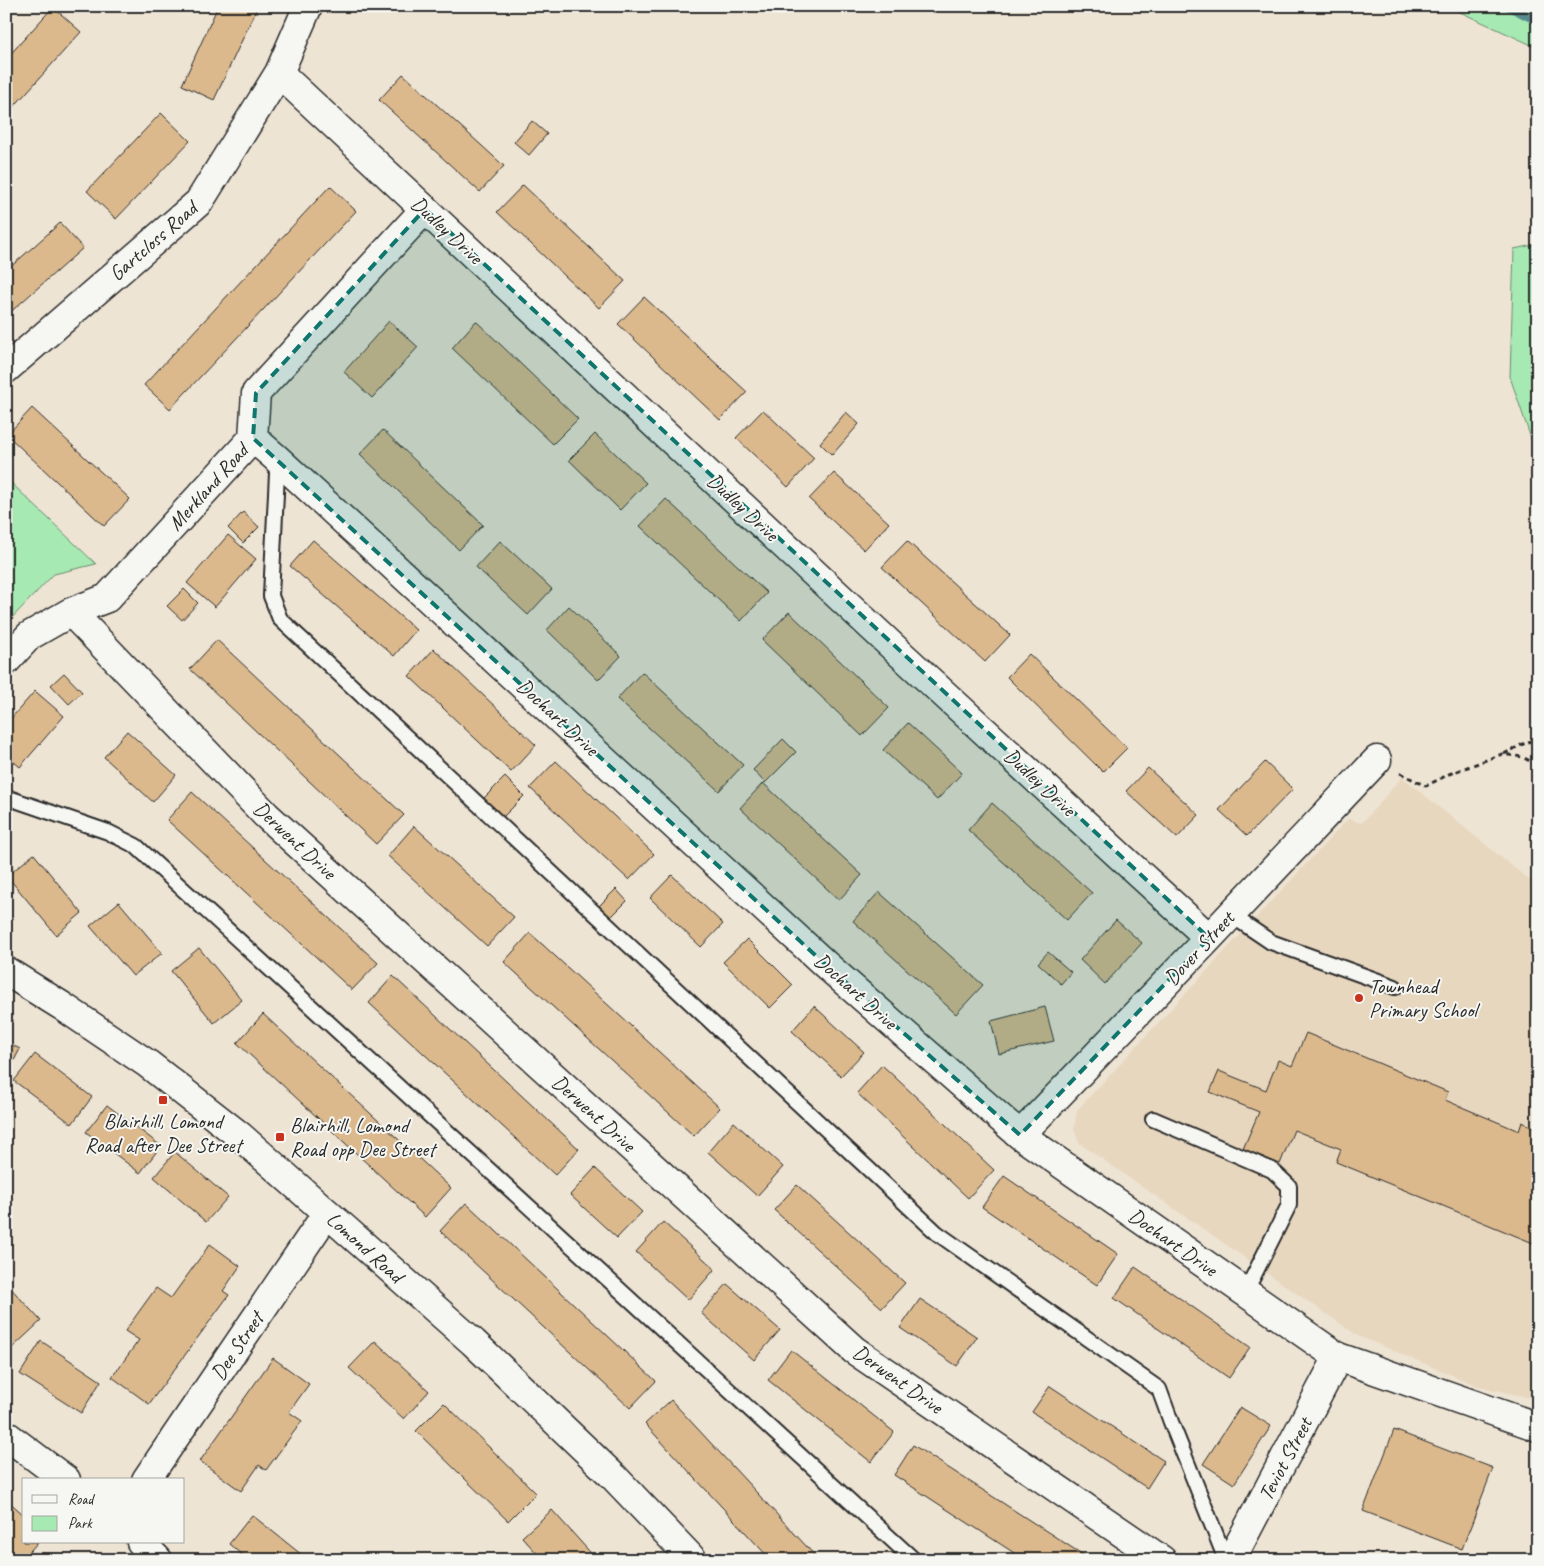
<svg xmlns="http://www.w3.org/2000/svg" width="1544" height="1566" font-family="Caveat,sans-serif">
<rect width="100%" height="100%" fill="#eee4d4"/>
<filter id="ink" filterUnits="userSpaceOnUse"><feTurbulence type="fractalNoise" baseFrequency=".02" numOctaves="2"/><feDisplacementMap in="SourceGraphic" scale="10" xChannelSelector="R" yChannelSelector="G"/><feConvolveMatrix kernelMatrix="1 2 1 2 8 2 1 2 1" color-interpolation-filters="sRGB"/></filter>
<g filter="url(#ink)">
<!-- built -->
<path fill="#e8d7bf" d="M1402 777 1538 887V1400L1478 1386 1358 1336 1079 1143 1074 1129 1077 1110 1348 819 1362 823Z"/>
<!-- green -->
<path fill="#a7e9b2" stroke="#698a6e" d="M1447 6H1538V48Z
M1538 244V459L1510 377 1514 249Z
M6 478 96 564 54 574 6 624Z"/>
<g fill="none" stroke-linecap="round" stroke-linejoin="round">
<!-- stream -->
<path stroke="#598a8d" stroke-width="9" d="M1508 6 1538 21"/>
</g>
<!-- building -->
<path fill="#dbb98d" stroke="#2b2b2b" d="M218 6H258L214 100 182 85Z
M53 7 81 32 9 112 6 109V59Z
M403 74 504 166 480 192 379 100Z
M161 113 190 141 116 219 87 191Z
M532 121 547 134 529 155 514 142Z
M523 185 625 281 599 308 497 212Z
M330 186 356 211 170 409 144 385Z
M60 223 83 248 6 316V271Z
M644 297 747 392 720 420 618 324Z
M389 321 418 347 372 398 344 372Z
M476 321 578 419 553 444 452 348Z
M32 408 130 499 104 526 7 435Z
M763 410 814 458 788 487 736 438Z
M846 412 859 424 832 455 820 443Z
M383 430 483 525 459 550 360 454Z
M595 434 646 483 620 510 569 460Z
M834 473 889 523 864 550 809 499Z
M666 499 767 593 741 621 640 526Z
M243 512 259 527 243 543 228 528Z
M228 535 256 559 215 607 187 583Z
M313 540 416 630 394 656 290 566Z
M500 541 552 589 528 615 476 567Z
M907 541 1010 635 985 662 882 567Z
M184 589 198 603 182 620 167 606Z
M569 606 621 656 598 680 547 630Z
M789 612 889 708 862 736 762 640Z
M217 640 404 815 376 844 190 669Z
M434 649 536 745 511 772 409 676Z
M1029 654 1127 748 1103 772 1007 677Z
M642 672 743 765 719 791 617 699Z
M64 673 82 692 69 704 51 685Z
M35 691 64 716 20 767 6 755V724Z
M908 723 962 773 937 800 883 750Z
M127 731 176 775 153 802 104 757Z
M783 739 796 752 765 783 753 770Z
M556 761 654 854 629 880 530 788Z
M1265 762 1293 789 1247 836 1219 810Z
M1148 768 1199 815 1177 838 1126 791Z
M505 777 524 796 502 818 482 800Z
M763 783 862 875 839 900 740 808Z
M192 792 378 963 352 990 167 820Z
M992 803 1092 893 1067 920 968 830Z
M414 826 514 917 487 946 388 856Z
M34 854 82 913 56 935 7 876Z
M672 875 723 924 701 947 650 898Z
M616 889 627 901 610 918 599 906Z
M879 892 983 985 956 1014 853 921Z
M119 902 162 953 133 976 90 926Z
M1116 920 1142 943 1105 984 1080 960Z
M530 933 720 1108 694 1136 504 962Z
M747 939 793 985 770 1008 723 962Z
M199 948 242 1000 214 1023 171 971Z
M1048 952 1071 972 1061 984 1038 963Z
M393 976 579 1149 555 1175 369 1003Z
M814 1006 864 1052 841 1076 792 1031Z
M1045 1007 1054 1041 999 1054 991 1021Z
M263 1014 451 1188 425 1217 237 1043Z
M1306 1033 1448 1092 1445 1100 1519 1131 1522 1122 1538 1129V1245L1336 1162 1341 1149 1294 1130 1280 1164 1243 1149 1259 1112 1210 1092 1219 1071 1266 1090 1278 1060 1292 1066Z
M6 1042 20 1049 6 1076Z
M35 1054 92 1097 72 1124 14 1081Z
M882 1065 994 1170 968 1198 857 1093Z
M107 1105 161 1146 140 1173 86 1132Z
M734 1122 783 1167 757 1196 708 1152Z
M175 1152 228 1197 206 1222 154 1177Z
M595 1168 642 1212 617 1238 570 1195Z
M1004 1176 1118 1254 1097 1285 982 1207Z
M797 1185 905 1283 882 1308 774 1210Z
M466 1203 656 1381 630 1408 440 1231Z
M663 1222 715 1269 688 1300 636 1252Z
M210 1244 240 1266 223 1291 229 1295 149 1404 112 1377 139 1340 125 1331 156 1288 171 1298Z
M1135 1267 1250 1347 1229 1378 1114 1298Z
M6 1283 41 1321 11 1349 6 1344Z
M727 1284 780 1330 754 1360 701 1313Z
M920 1299 977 1337 957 1366 900 1328Z
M41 1341 101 1381 81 1413 20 1374Z
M375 1341 429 1391 404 1419 349 1368Z
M791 1350 894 1432 871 1462 768 1380Z
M273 1358 309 1384 289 1412 302 1421 266 1470 259 1465 241 1491 200 1461Z
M1050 1386 1164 1461 1147 1488 1032 1412Z
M671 1400 819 1560H771L645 1424Z
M444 1403 536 1493 508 1521 416 1431Z
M1240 1407 1271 1426 1234 1484 1203 1464Z
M1394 1430 1493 1468 1462 1549 1363 1511Z
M913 1445 1091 1560H1025L894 1475Z
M6 1499 24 1515V1542H38L22 1560H19L6 1548Z
M552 1510 597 1560H543L522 1537Z
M252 1515 307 1559 306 1560H248L229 1544Z"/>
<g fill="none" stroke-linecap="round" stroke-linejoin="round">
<!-- lane casing -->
<g stroke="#2b2b2b" stroke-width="18">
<path id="lane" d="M275 460 277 473 271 596 280 619 937 1233 1159 1389 1171 1422 1226 1560
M6 797 108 832 136 846 914 1560
M1231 915 1271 942 1395 987
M1153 1119 1272 1170 1289 1186V1205L1245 1293"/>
</g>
<!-- street casing -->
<g stroke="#2b2b2b" stroke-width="31">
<path id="street" d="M279 73 892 646 1209 938
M6 369 199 202 279 73 308 6
M253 438 275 457 826 965 1020 1135 1338 1357 1538 1427
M71 612 266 815 854 1350 1162 1560
M6 661 29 636 71 612 107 598 253 438 256 393 425 209
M1020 1135 1209 938 1377 760
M6 1435 66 1480
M146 1480 327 1213
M141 1542 158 1560
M1231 1560 1338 1357"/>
</g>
<!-- secondary casing -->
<g stroke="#2b2b2b" stroke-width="31">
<path id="secondary" d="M6 971 62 1006 148 1064 240 1136 473 1342 614 1477 693 1560"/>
</g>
<!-- path -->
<path stroke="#2b2b2b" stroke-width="3" stroke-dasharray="5 4" stroke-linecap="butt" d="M1504 754 1525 743 1538 739
M1400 773 1426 786 1449 774 1502 754 1522 757 1538 765"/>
<!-- lane -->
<use href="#lane" stroke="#f6f6f2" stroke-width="14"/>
<!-- street -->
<use href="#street" stroke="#f6f6f2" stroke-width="28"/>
<!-- secondary -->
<use href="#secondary" stroke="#f6f6f2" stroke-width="28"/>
</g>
</g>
<!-- marked area -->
<path fill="#0f766e" fill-opacity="0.2" stroke="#0f766e" stroke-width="4" stroke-dasharray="10 6" stroke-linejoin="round" d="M425 209 1209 938 1020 1135 826 965 253 438 256 393Z"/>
<!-- markers -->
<g fill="#c8321e" stroke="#f6f6f2" stroke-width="2">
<circle cx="1359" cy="998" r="5"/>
<rect x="158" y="1095" width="10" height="10" rx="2.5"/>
<rect x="275" y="1132" width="10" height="10" rx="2.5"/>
</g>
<g text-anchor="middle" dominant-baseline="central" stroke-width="4" stroke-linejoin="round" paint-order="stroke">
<!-- street labels -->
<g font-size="21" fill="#2b2b2b" stroke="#f6f6f2">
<text transform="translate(447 230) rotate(43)">Dudley Drive</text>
<text transform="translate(153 241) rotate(-41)">Gartcloss Road</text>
<text transform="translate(208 487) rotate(-48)">Merkland Road</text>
<text transform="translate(743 507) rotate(43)">Dudley Drive</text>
<text transform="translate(558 717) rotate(43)">Dochart Drive</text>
<text transform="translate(1040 782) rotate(43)">Dudley Drive</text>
<text transform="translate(295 840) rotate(43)">Derwent Drive</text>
<text transform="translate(1199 948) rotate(-47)">Dover Street</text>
<text transform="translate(856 991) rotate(42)">Dochart Drive</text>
<text transform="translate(594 1113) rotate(42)">Derwent Drive</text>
<text transform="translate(1173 1242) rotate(35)">Dochart Drive</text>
<text transform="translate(365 1247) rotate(42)">Lomond Road</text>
<text transform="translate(237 1346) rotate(-56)">Dee Street</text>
<text transform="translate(898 1379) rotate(35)">Derwent Drive</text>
<text transform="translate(1285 1459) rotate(-62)">Teviot Street</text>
</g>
<!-- poi labels -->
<g font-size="21" fill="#2b2b2b" stroke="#f6f6f2" text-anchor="start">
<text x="1369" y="986">Townhead<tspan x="1369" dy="24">Primary School</tspan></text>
<text x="163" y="1121" text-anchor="middle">Blairhill, Lomond<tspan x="163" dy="24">Road after Dee Street</tspan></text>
<text x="290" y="1125">Blairhill, Lomond<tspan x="290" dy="24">Road opp Dee Street</tspan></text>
</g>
</g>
<!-- margin -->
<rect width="1544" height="1566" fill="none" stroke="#f6f6f2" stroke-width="25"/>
<rect x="12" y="12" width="1519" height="1541" fill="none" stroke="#2b2b2b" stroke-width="2" filter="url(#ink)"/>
<!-- legend -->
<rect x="22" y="1478" width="162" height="65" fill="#f6f6f2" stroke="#a5a5a2"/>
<rect x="32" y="1495" width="25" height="8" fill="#f6f6f2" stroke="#a5a5a2"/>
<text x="68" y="1504" font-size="15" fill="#2b2b2b">Road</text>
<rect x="32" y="1516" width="25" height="15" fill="#a7e9b2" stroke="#a5a5a2"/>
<text x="68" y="1528" font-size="15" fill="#2b2b2b">Park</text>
</svg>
